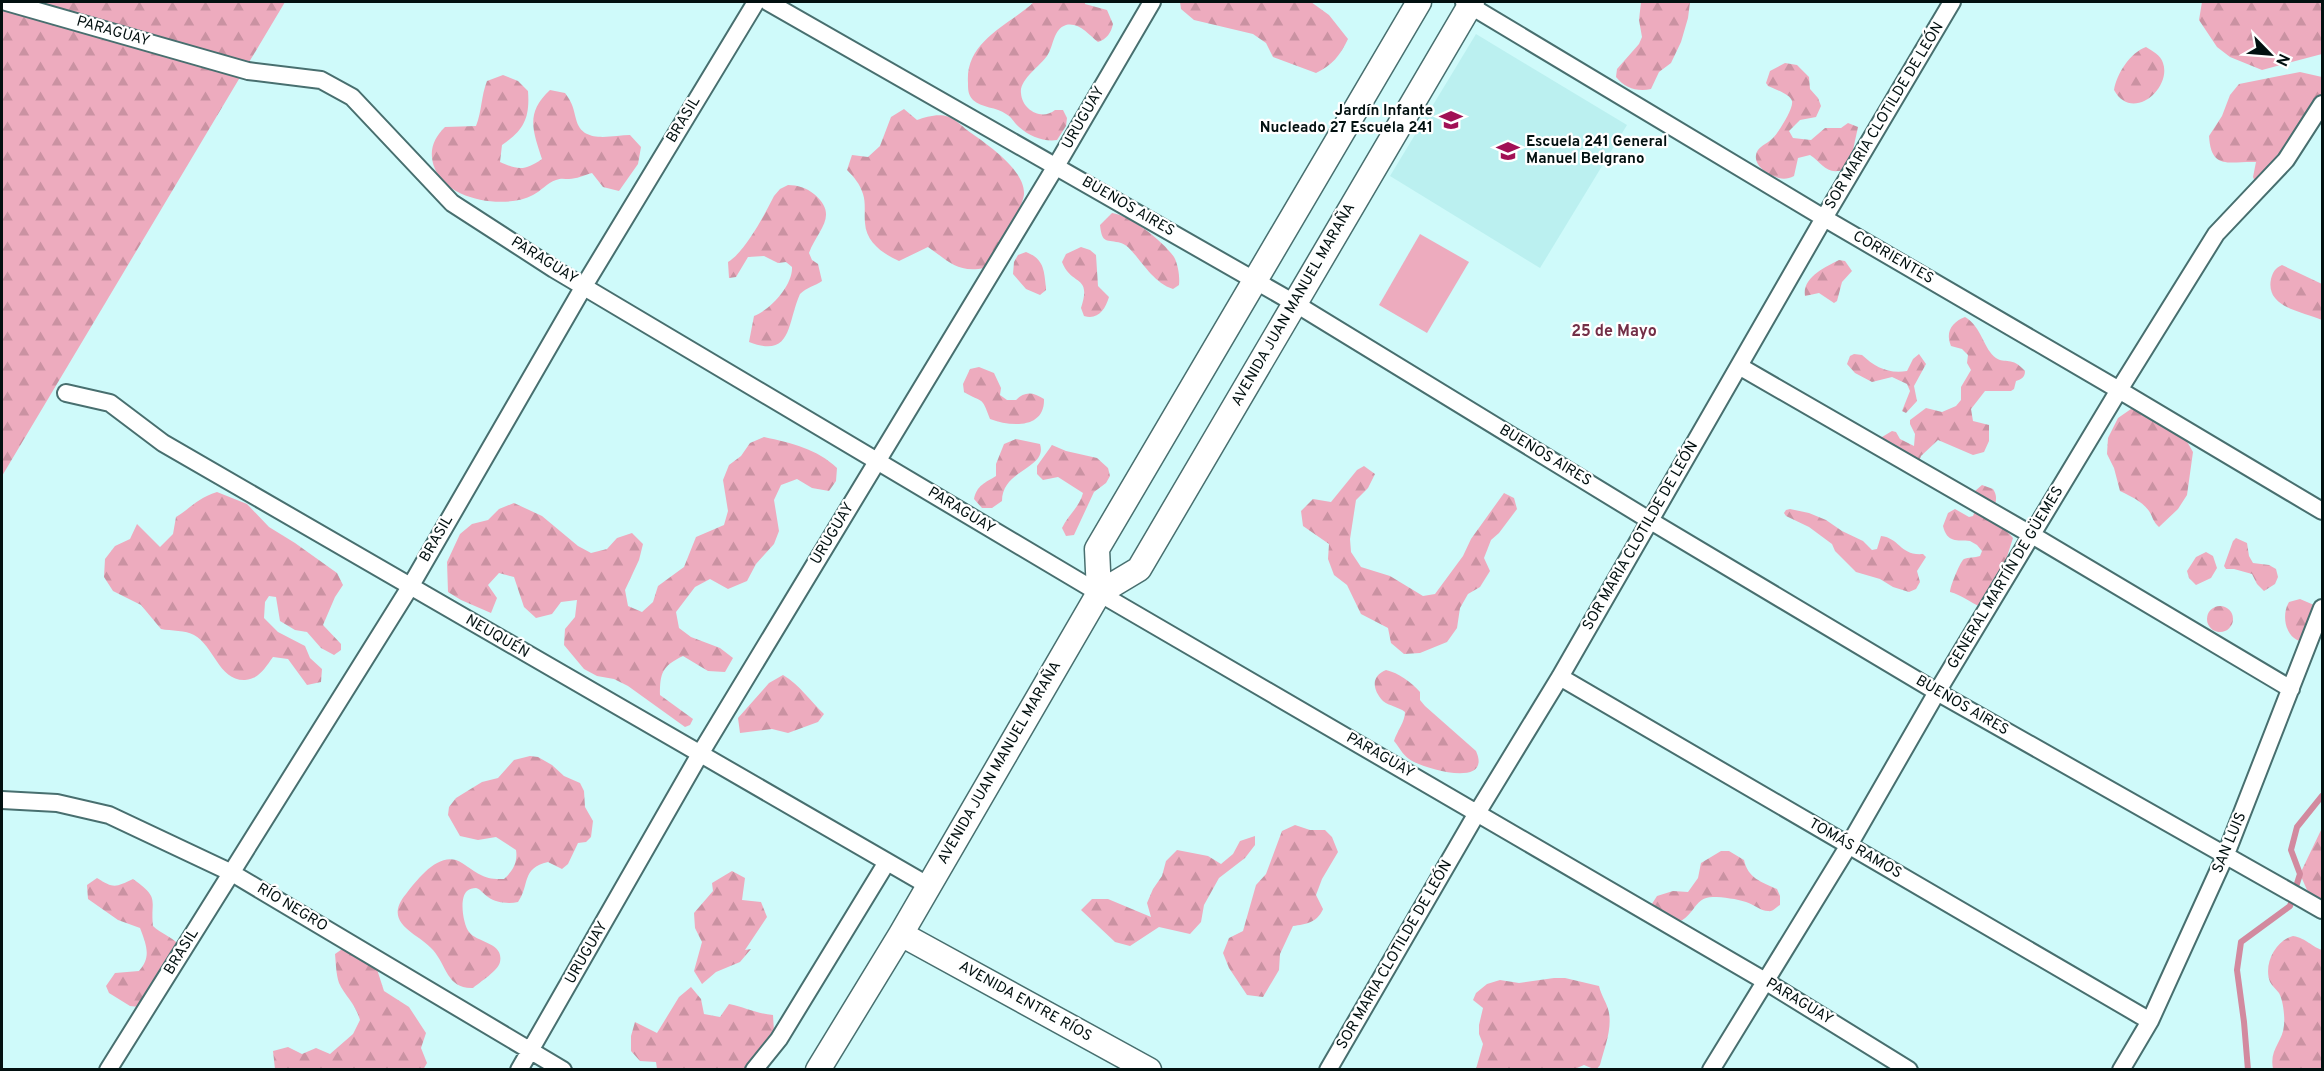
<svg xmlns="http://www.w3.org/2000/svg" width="2324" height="1071" font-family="Overpass,sans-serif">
<defs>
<pattern id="forest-firs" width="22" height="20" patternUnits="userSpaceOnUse" patternTransform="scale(1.5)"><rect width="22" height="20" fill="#edabbe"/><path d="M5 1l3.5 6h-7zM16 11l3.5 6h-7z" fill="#ca92a2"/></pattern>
</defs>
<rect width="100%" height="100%" fill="#cffafa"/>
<!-- built -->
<path fill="#bbf0f0" d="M1476 34 1627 125 1540 268 1390 176Z"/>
<!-- forest -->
<path fill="url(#forest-firs)" d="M2 2H285L2 476Z
M1034 2H1085V4L1107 10 1113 24C1111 33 1107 39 1098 42 1089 35 1079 22 1066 25 1053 29 1054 46 1047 56 1040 66 1019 80 1021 93 1022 110 1042 121 1055 110H1063L1067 118 1066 126 1057 140C1044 142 1029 136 1019 127 1014 123 1012 117 1006 114 997 107 981 108 973 100 968 95 968 89 968 83 965 41 1008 26 1034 2Z
M1180 2H1311L1329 15 1348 39C1340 56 1332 65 1316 73L1273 57 1266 43 1253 34 1194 20 1181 9Z
M1641 2H1690L1688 18 1681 42 1671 63 1659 72 1651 89C1637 92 1625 88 1616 77L1617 69 1639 44 1642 37 1639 20Z
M2202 2H2322V54L2262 70 2230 57 2217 47 2199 20Z
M2146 47C2152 51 2161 55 2163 63 2172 88 2132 123 2114 90 2117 73 2130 53 2146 47Z
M1785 63 1797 65 1809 77 1810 89 1818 98 1821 106 1816 117 1800 120 1789 131 1793 138 1811 140 1825 128H1841L1848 123 1858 127 1853 150 1843 170C1826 175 1822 163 1810 155L1798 158 1794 176C1788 179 1783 180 1776 177 1766 174 1750 163 1758 150 1762 145 1768 143 1773 138 1778 133 1794 108 1792 101 1790 94 1774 89 1768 86L1766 83 1770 71Z
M2300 72 2322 77V115L2300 131 2256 184 2253 177 2256 162C2230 161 2211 171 2209 136L2222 116 2230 95 2239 84Z
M503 75 518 81 528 91C530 118 524 130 502 145L500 162C518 170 525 171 542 159 533 131 525 113 550 90L565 93C573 104 573 107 576 119 582 145 612 135 630 135L641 147 638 164 619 191 603 187 592 173C585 175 576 179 569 179 564 179 561 178 556 180 547 183 541 191 533 195 505 210 447 200 435 169 428 152 433 139 445 127L476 126C482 111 481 96 487 81Z
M904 109 917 120C926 117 939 113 949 117 955 119 962 126 967 130 985 143 1025 169 1024 194 1023 209 995 256 985 268 957 273 950 262 928 247L899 261C883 254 866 242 865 223 864 214 866 203 863 194 860 184 854 177 847 170L852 155 868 157 880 146 891 117Z
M788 185C797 185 807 188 814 194 840 216 817 230 809 253L812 260 818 264 822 281C815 286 807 287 800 294 787 322 793 359 749 342L754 316C770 310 793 285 792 267L786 262 778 263 764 256 748 257 736 277 729 278 728 262C745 252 765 214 774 196L780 189Z
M1112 213C1130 215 1164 242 1174 257 1178 264 1180 277 1179 285L1173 289C1148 281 1135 247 1121 243 1107 239 1102 245 1100 225Z
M1081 247 1090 250 1096 255 1098 286 1109 297C1105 310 1098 320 1084 316L1081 308C1092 274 1072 287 1062 262L1066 254Z
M1026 252C1044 259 1044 270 1046 287V290L1040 295 1026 289 1013 274 1014 262 1018 255Z
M1839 260 1845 261 1852 271 1842 282 1837 301 1834 303 1819 293 1805 296C1802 277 1826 267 1839 260Z
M2282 265 2322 284V320C2304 312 2265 308 2271 279 2273 272 2275 268 2282 265Z
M1965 317C1982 327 1984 350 1996 358 2005 364 2012 356 2025 371 2025 377 2022 379 2016 381L2014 389 2011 391H1985L1971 409 1973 421 1989 425V441L1984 452 1973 455 1938 440 1921 456 1918 464 1874 438 1882 437 1892 431 1896 432 1900 439 1914 446 1915 434 1910 424V420L1926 408 1942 412 1956 406 1961 400V387L1971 370 1967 363 1968 355 1962 349 1951 346C1945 332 1952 322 1965 317Z
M1854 354 1862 355C1875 367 1888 374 1907 371L1913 359 1919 354 1926 364 1914 386 1917 401 1906 413 1902 411 1910 391 1907 384 1892 377 1872 382 1855 373 1847 364 1850 356Z
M979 367 994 373 1001 388 1000 395 1007 400H1016C1025 391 1033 392 1044 399 1045 429 1011 427 990 419 981 394 983 404 964 392L963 384 970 369Z
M2131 409 2147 410 2185 438 2193 452 2187 495 2178 509 2159 527C2153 522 2153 517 2149 511 2142 501 2130 496 2120 491L2114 468 2107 454 2108 438 2118 418Z
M764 437C792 443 817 449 837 468L836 481 829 491 812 488 797 479 781 485 774 500 779 531 774 544 756 564 747 581 728 589 710 579 695 587 676 612 679 628 691 637 720 648 733 658 725 672 708 671 683 656C662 666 660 673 660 695L693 719 690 725 685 727 628 686 614 679 597 676 584 669 564 645 565 629 575 617 577 600 561 602 552 614 536 618 524 607 514 577 499 573 488 585 497 598 491 613 461 600 448 592 447 562 460 534 472 524 488 520 499 509 514 503 542 516 578 546 591 553 607 549 617 538 632 533 643 544 639 560 625 590 628 606 642 612 653 602 658 586 684 567 696 537 724 525 728 511 723 480 729 465 741 456 750 443Z
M1016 439 1040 444C1048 469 1002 469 1002 501L992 508H982L974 499C977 485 985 483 996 476V464L1004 444Z
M1052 445 1066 451 1097 458 1108 468 1110 476 1106 483 1094 492 1074 535 1066 536 1062 528C1068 515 1079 508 1083 493L1058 477 1043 480 1037 474V466Z
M1364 466 1375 474 1368 488 1356 500 1350 539 1351 552 1361 567 1390 576 1423 596 1435 594 1463 556 1471 539 1504 493 1514 498 1517 509 1499 533 1491 540 1484 558 1490 571 1480 587 1468 594 1460 608 1457 628 1447 642 1420 653 1404 654 1391 643 1388 628 1361 614 1347 585 1334 575 1328 559 1329 544 1303 526 1301 511 1313 499 1331 502 1357 470Z
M1982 485 1993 489C1999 498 1995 505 1991 515 1996 527 2006 528 2013 538L2003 569 1981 607C1969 602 1962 595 1950 592 1950 586 1961 560 1964 559 1968 557 1975 558 1980 556L1982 551 1977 545 1970 541C1957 540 1947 543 1943 526L1948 513 1955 509 1969 517 1973 516 1976 508 1975 491Z
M217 492 247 504 269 527 295 543 337 573 343 585 335 597 323 625 341 644V650L334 655 321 648 307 632 295 630 280 621 276 597 269 596 265 602 264 618 278 632 305 646 310 658 322 669 321 682 307 685 288 659 273 657C265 668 259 679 245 680 219 681 214 646 194 635 186 630 171 631 161 629L141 605 113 591 104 577 105 559 115 546 130 539 137 524 160 547 173 534 176 517C192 507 198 498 217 492Z
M1790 509 1809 513 1826 520 1842 531 1863 541 1872 550 1877 549 1881 536C1900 538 1900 556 1923 554L1926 557 1917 571 1920 582 1916 589 1909 592 1893 587 1880 579 1856 572 1835 551 1832 544 1809 527 1786 516 1784 513 1786 510Z
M2236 538 2247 543 2249 556 2253 563 2269 565 2276 569 2278 577 2275 584 2264 591 2257 584 2252 574 2234 569H2226L2224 566 2233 541Z
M2206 552 2213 556 2217 568 2211 578 2196 585 2189 578 2187 571 2196 557Z
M2300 599 2314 605 2316 609 2303 642C2285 639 2281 615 2289 602Z
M2207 619a13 13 0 1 1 26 0a13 13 0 1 1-26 0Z
M1386 670C1399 673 1411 682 1420 692V700L1425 706 1476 751C1493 789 1423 769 1409 759 1403 755 1399 747 1394 741 1397 731 1405 722 1405 712 1399 707 1389 706 1383 701 1372 689 1371 676 1386 670Z
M783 675C800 685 810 701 824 714L818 722 788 733 772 729 740 733 738 718 769 683Z
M530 756 538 757 552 765 564 776 580 783 584 791 585 807 593 821 591 837 586 842 578 843 568 864 562 869 548 862C521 868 530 885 518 902 509 904 496 903 488 897 483 894 482 890 476 888 473 888 469 889 467 891 459 898 463 924 469 932 477 943 504 942 500 962 498 971 480 982 473 988 447 989 447 966 433 950 419 933 381 924 406 894 418 879 440 849 462 863 478 873 483 880 504 879 513 871 518 862 516 850L496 837 478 840 460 836 448 815 449 807 456 798 482 782 498 778 514 760Z
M1295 825 1310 830H1325L1332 837 1338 852 1322 879 1316 895 1323 909C1317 923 1306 924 1293 926L1280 954 1279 970 1263 997 1247 995 1229 968 1223 953 1229 938 1243 931 1256 885 1266 874 1282 831Z
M2322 828V903L2307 890 2300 874Z
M1255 836V845L1245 858 1219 878 1204 905 1201 922 1190 934 1159 927 1130 946 1115 942 1081 910 1092 899H1108L1151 917 1147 903 1153 889 1162 876 1166 861 1177 850 1208 856 1221 864 1233 854 1240 841Z
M1721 851H1729L1744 860C1748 878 1761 882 1777 889L1780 896V905C1776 907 1773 912 1768 911 1761 911 1753 904 1746 902 1737 899 1723 897 1713 897 1692 897 1696 919 1672 924L1648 910 1657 896 1673 891 1688 892 1698 878 1701 863Z
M732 871 745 878 742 900 761 902 767 917 745 950 751 949 740 962 716 972 702 984 694 971 702 942 695 928 694 913 713 891 712 883Z
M97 878C114 889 116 887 133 879 161 899 150 899 153 926 161 934 171 936 178 944L139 1007 130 1006 109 993 106 986 115 973 139 971C152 957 146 944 140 928L118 920 88 899 87 885Z
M2293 936C2308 939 2310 946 2322 950V1069H2273C2269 1049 2283 1042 2284 1025 2285 1016 2283 1000 2279 993 2276 989 2272 986 2270 982 2263 964 2276 940 2293 936Z
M348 945 374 960 384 991 409 1007 426 1033 421 1048 427 1063 423 1070 275 1069 273 1051 288 1047 302 1054 316 1048 330 1054 353 1034 360 1020C355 1003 345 996 339 983 336 974 336 964 335 954Z
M1554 978H1565L1599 986C1601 995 1608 1005 1609 1013 1612 1030 1604 1049 1600 1065L1596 1070 1584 1065 1572 1070 1476 1069 1483 1044 1479 1034V1025L1483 1008 1473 1000 1476 993 1487 984 1500 980 1519 983Z
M691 987 701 999 704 1014 720 1017 729 1004C745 1007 757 1014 773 1015L774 1032 763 1069H657L656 1062 640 1061 631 1051V1036L635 1022 657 1033 679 997Z"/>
<!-- pitch -->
<path fill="#edabbe" d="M1420 234 1469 262 1427 333 1379 305Z"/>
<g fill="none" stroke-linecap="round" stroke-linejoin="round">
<!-- stream -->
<path stroke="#d28a9f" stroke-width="6" d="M2248 1070 2244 1022 2237 970 2241 942 2290 906 2300 874 2291 850 2297 827 2322 796"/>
<!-- street casing -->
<g stroke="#486f6f" stroke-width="20">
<path id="street" d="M6 2 248 71 321 80 352 97 452 203 554 269 1099 593 1765 981 1909 1070
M768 2 1296 304 1649 520 1937 692 2322 910
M1464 2 1824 218 2119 390 2322 511
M1739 366 2032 535 2291 689
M66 393 110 403 163 443 929 886
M1560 677 2150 1021
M2 800 57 803 109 815 232 873 563 1070
M108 1070 410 587 584 286 756 2
M519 1070 700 754 1056 166 1152 2
M754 1070 779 1039 887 862
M1328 1070 1477 813 1560 677 1824 218 1952 2
M1711 1070 1849 845 1937 692 2119 390 2216 234 2286 160 2322 104
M2121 1070 2150 1021 2226 854 2322 608"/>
</g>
<!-- secondary casing -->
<g stroke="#486f6f" stroke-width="27">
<path id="secondary" d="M1099 593 1097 549 1419 2
M901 934 1149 1070
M818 1070 901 934 1099 593 1139 569 1472 2"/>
</g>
<!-- street -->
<use href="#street" stroke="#fff" stroke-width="16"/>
<!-- secondary -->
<use href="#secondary" stroke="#fff" stroke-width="24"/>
</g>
<!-- icons -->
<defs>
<g id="school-bare" transform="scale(1.8)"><path d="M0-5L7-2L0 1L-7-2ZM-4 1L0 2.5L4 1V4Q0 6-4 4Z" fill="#a11055" stroke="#fff" stroke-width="2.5" paint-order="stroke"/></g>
</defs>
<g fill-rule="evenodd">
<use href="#school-bare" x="1451" y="120"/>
<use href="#school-bare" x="1508" y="151"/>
</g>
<g text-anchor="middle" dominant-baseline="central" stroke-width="4.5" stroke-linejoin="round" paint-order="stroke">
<!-- street labels -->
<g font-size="15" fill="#021010" stroke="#fff">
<text transform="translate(113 32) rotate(16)">PARAGUAY</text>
<text transform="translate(1885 116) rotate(-59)">SOR MARIA CLOTILDE DE LEÓN</text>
<text transform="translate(1084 118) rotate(-60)">URUGUAY</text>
<text transform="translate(684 120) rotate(-59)">BRASIL</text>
<text transform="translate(1128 207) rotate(30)">BUENOS AIRES</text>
<text transform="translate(1893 258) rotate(30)">CORRIENTES</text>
<text transform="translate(544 261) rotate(32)">PARAGUAY</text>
<text transform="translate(1294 305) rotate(-60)">AVENIDA JUAN MANUEL MARAÑA</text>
<text transform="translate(1545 456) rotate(31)">BUENOS AIRES</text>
<text transform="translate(961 511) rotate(31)">PARAGUAY</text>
<text transform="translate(833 534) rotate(-59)">URUGUAY</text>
<text transform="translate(1641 536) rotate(-60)">SOR MARIA CLOTILDE DE LEÓN</text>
<text transform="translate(437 539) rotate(-60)">BRASIL</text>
<text transform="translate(2006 578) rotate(-59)">GENERAL MARTÍN DE GÜEMES</text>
<text transform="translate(497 637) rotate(30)">NEUQUÉN</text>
<text transform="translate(1962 706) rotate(30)">BUENOS AIRES</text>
<text transform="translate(1380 756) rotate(30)">PARAGUAY</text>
<text transform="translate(1000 763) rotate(-60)">AVENIDA JUAN MANUEL MARAÑA</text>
<text transform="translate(2230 843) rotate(-67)">SAN LUIS</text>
<text transform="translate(1855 849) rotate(30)">TOMÁS RAMOS</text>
<text transform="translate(292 908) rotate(31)">RÍO NEGRO</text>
<text transform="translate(182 952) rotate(-58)">BRASIL</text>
<text transform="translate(587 953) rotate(-60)">URUGUAY</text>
<text transform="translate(1395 955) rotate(-60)">SOR MARIA CLOTILDE DE LEÓN</text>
<text transform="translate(1025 1002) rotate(29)">AVENIDA ENTRE RÍOS</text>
<text transform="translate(1799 1002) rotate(31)">PARAGUAY</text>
</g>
<!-- poi labels -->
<g font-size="15" font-weight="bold" fill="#021010" stroke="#fff" text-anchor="end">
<text x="1433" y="111">Jardín Infante<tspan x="1433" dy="17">Nucleado 27 Escuela 241</tspan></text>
<text x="1526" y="142" text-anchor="start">Escuela 241 General<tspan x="1526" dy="17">Manuel Belgrano</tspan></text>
</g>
<!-- neighbourhood labels -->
<g font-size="16" font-weight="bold" fill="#732f47" stroke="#fff">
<text x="1614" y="332">25 de Mayo</text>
</g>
</g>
<!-- border -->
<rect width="2324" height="1071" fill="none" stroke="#021010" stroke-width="6"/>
<!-- north arrow -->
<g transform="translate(2270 54) rotate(115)" stroke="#ffffff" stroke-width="4.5" paint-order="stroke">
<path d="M0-4.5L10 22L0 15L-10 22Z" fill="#021010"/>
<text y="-9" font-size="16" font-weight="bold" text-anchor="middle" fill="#021010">N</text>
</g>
</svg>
